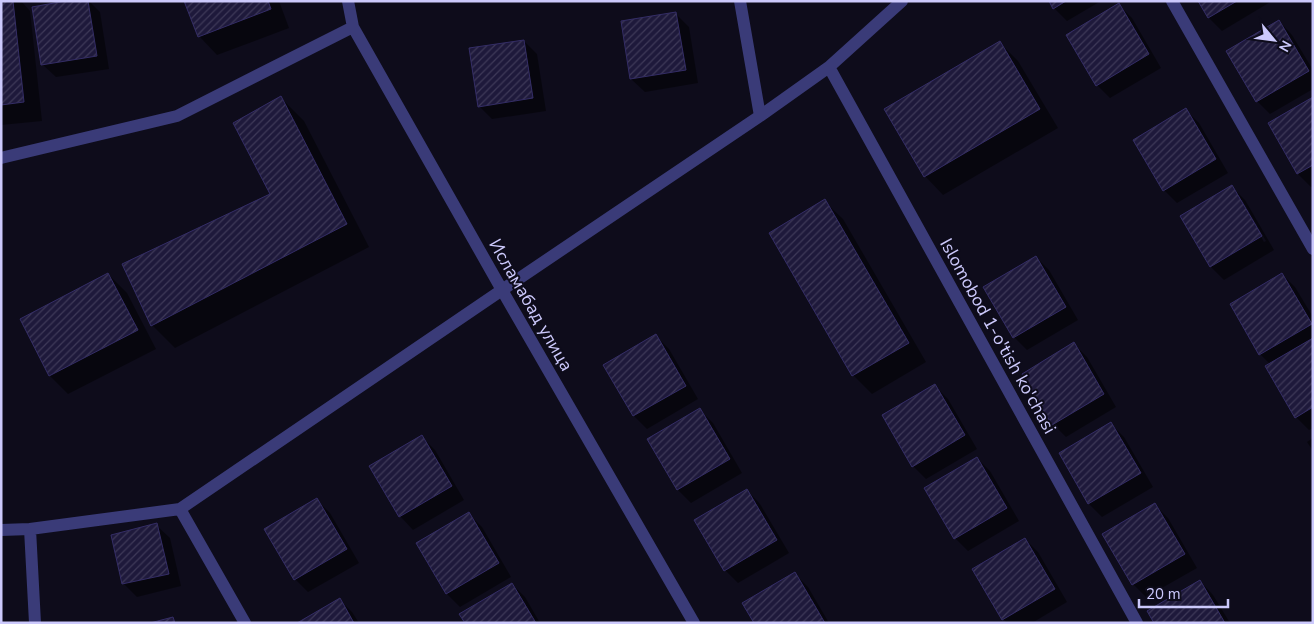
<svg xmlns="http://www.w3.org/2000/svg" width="1314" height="624" font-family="'Nunito Sans',sans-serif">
<defs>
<pattern id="building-hatch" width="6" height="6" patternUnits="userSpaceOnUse" patternTransform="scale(1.25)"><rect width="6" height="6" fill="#1e193b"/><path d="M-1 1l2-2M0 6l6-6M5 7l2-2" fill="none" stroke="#3e3958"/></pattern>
</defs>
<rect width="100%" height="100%" fill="#0e0c1b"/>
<!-- shadow -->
<path fill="#0007" fill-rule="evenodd" d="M1 1H21L30 11 42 121 1 125Z
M73 1H89L100 12 109 69 56 77 42 64Z
M185 1H279L289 28 217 55 199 36Z
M1050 1H1101L1067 21 1054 8Z
M1199 1H1272L1222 31 1209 18Z
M1119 5 1132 18 1161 68 1110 98 1097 85Z
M676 14 689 27 698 83 645 92 631 79Z
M1279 21 1292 35 1313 70V89L1270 114 1257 101Z
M524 41 537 54 546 111 492 119 479 106Z
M1000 43 1018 61 1058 128 943 195 925 176Z
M281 98 304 121 369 247 175 348 152 325 271 194Z
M1313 98V186L1311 187 1298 174 1269 124Z
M1186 110 1199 123 1228 173 1177 203 1164 190Z
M1232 187 1245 200 1274 250 1224 280 1210 266ZM1240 200H1242L1266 241 1264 242Z
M824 201 843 219 926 362 872 394 853 375 770 233Z
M1036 257 1049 270 1078 320 1027 350 1014 337Z
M108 274 127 293 156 349 68 394 50 376Z
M1282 274 1295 287 1313 317V428L1309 430 1296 417 1271 365 1260 354Z
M656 336 669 349 698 399 647 429 634 416 605 366Z
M1074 344 1087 357 1116 407 1066 437 1053 424Z
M935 386 948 399 977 449 926 479 913 466Z
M700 410 713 423 742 473 691 503 678 490 649 440Z
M1111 424 1124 437 1153 487 1102 517 1089 504 1060 454Z
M422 437 435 450 464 500 413 530 400 516Z
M1313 438V451L1307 442Z
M977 458 990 471 1019 521 968 551 955 538Z
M747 490 760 504 789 553 738 583 725 570Z
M317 500 330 513 359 563 308 592 295 579Z
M1155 505 1168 518 1197 568 1146 597 1133 584Z
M469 514 482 527 511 577 460 607 447 594 418 544Z
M156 525 170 538 181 586 137 597 124 584 112 536Z
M1025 539 1038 552 1067 602 1032 623H1007L1003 619Z
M795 574 808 587 829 623H755Z
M1200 581 1213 595 1230 623H1155Z
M512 584 525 597 540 623H466Z
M339 599 352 612 359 623H299Z"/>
<!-- building -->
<path fill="url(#building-hatch)" stroke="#342d66" d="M1 1H13L24 102 1 105Z
M65 1H88L97 56 41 65 32 7Z
M184 1H268L271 9 198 37Z
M1049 1H1066L1053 9Z
M1198 1H1237L1208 18Z
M1119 3 1149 54 1096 86 1066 35Z
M676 12 686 70 630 79 621 21Z
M1279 20 1309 71 1256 102 1226 51Z
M524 40 533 98 478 107 469 48Z
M1000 41 1040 109 924 177 884 109Z
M281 96 347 224 151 326 122 264 270 194 233 123Z
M1313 97V165L1297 174 1268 123Z
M1186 108 1216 159 1163 191 1133 140Z
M1232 185 1262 236 1210 267 1180 216Z
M825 199 909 343 852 376 769 233Z
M1036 256 1066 307 1013 338 983 287Z
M108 273 138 330 49 376 20 319Z
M1282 273 1312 324 1259 355 1230 304Z
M656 334 686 386 633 416 603 365Z
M1313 338V407L1295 418 1265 366Z
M1074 342 1104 394 1052 425 1022 374Z
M935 384 965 435 912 467 882 415Z
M700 408 730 459 677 490 647 439Z
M1111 422 1141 473 1088 504 1059 453Z
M422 435 452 486 399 517 369 466Z
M977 457 1007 508 954 539 924 488Z
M747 489 777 540 724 571 694 520Z
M317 498 347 549 294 580 264 529Z
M1155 503 1185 554 1132 585 1102 534Z
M469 512 499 563 446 594 416 543Z
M157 523 169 574 122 584 111 535Z
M1025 538 1055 589 1002 620 972 569Z
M795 572 825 623H754L742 603Z
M1200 580 1225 623H1154L1147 611Z
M512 583 536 623H465L459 614Z
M340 598 354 623H297Z
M173 617 175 623H150Z"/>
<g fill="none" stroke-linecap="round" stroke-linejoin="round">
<!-- minor -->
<path stroke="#3a3b78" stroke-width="12" d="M348 1 353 27 502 290 694 623
M740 1 760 116
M1172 1 1313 249
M829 67 1137 623
M1 158 177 116 353 27
M180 509 245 623
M30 529 180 509 502 290 760 116 829 67 902 1
M1 530 30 529 35 623"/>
</g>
<g text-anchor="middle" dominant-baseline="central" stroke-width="4" stroke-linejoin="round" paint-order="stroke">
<!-- street labels -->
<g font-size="18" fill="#ccc9fc" stroke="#0e0c1b">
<text transform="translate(531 305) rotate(60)">Исламабад улица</text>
<text transform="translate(998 336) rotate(61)">Islomobod 1-o'tish ko'chasi</text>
</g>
</g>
<!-- border -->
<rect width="1314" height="624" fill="none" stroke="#ccc9fc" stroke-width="5"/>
<!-- north arrow -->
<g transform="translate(1274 40) rotate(119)" stroke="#0e0c1b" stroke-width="4" paint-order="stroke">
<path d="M0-4L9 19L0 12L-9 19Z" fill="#ccc9fc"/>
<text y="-8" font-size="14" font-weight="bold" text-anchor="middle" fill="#ccc9fc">N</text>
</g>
<!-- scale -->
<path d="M1139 599v8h89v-8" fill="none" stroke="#ccc9fc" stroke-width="2.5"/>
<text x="1146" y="599" font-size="15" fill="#ccc9fc" stroke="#0e0c1b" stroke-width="4" paint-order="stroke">20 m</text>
</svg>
